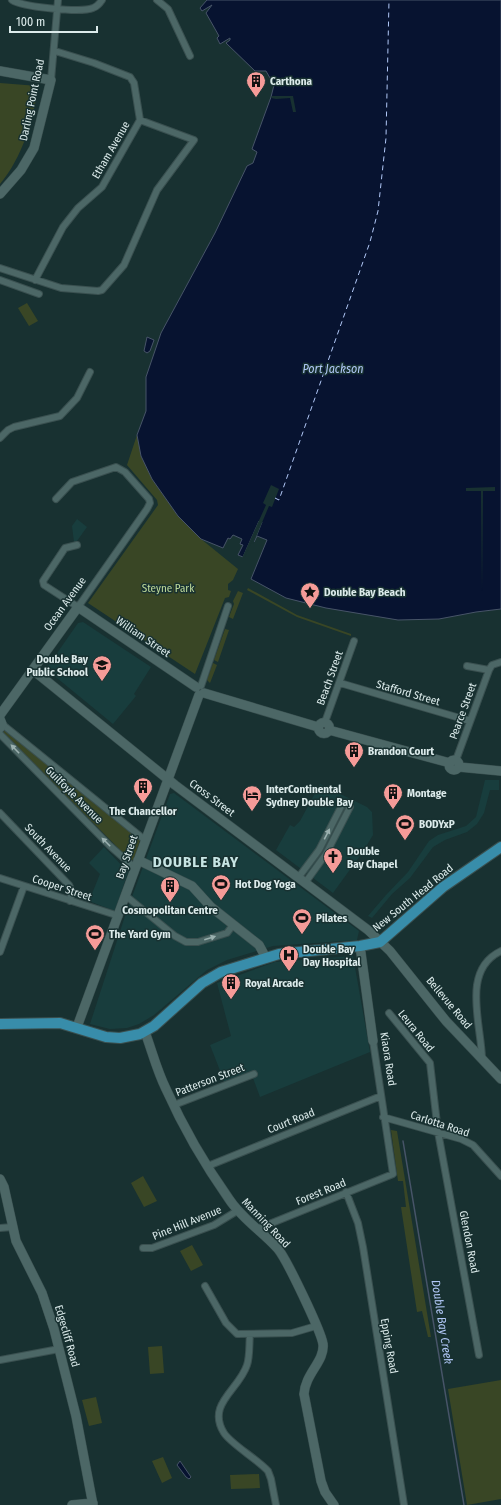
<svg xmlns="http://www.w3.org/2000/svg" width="501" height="1505" font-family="'Fira Sans Condensed',sans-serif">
<rect width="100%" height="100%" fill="#183131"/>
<!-- built -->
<path fill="#183d3d" d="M77 519 87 527 77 541 74 542 72 526Z
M83 622 151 667 134 694 136 696 113 724 46 669 78 623Z
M485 780H499V790H490L484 813 477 824 467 832 445 840 433 847 410 878 392 894 372 918 368 916 386 895 408 872 429 841 438 835 466 826 476 817Z
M320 784 367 807 372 812 373 835 362 853 333 893 276 850 290 825 294 827 300 821Z
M174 793 359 931 357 940 273 946 227 960 207 970 154 1015 139 1024 127 1028 110 1029 90 1024 126 913 170 794Z
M104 847 128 872 115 911 89 901 100 874 89 863Z
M353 956 370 1052 260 1097 253 1078 226 1086 210 1045 231 1036 217 983 275 962Z"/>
<!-- green -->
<path fill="#394625" d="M0 83 38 86C34 119 22 158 0 184Z
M27 303 38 321 29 326 18 308Z
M137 435 141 456 152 479 178 516 201 539 238 569 233 580 228 584V590L231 591 229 597 225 598 195 674 88 603 158 505 157 500 127 465Z
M248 588 297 615 351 634V636L297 617 247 590Z
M238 591 243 593 233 619 229 617 234 604 233 601Z
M225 629 229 630 218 662 214 660Z
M213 663 217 665 210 683 207 680Z
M5 730 140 840 134 860H130L3 732Z
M391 1130 397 1131 431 1337H428L422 1311 417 1312 401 1207H406L403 1181H398Z
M143 1176 157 1201 144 1207 131 1183Z
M192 1245 203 1265 191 1271 180 1251Z
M162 1346 164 1373 150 1374 148 1347Z
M501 1380V1499L467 1505 448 1389Z
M96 1397 102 1423 89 1426 82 1400Z
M163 1457 172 1478 162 1483 152 1461Z
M259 1474 260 1488 231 1489 230 1475Z"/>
<!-- water -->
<path fill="#071330" stroke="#475468" d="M207 0H501V609L476 612 439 619 398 620 326 608 286 598 251 579 267 540 257 536 254 542 262 522 259 521 243 557 238 555 243 545 240 544 242 539 233 535 230 539 228 538 223 548 201 539 178 516 152 479 141 456 137 435 146 411V377L161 333 215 233 247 166 253 163 257 152 252 149 271 97 274 85 266 71H255L226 43 230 40V38L220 44 217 38 219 36 206 13 212 5 202 11 200 8Z
M147 337 154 340 150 351 147 353 144 351Z
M180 1461 191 1477 189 1479 186 1477 177 1465Z"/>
<!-- pier -->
<path fill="#183131" d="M272 96H293L296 112H293L290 98 276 99 271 98Z
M271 485 279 489 272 507 269 506 253 544 252 542 260 523 245 557 242 558 266 505 263 503Z
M495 487V491H483L482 591 481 491H466V488Z"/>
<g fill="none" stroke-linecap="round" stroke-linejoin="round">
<!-- stream -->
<path stroke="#475468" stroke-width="1.5" d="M403 1141 464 1505"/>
<!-- ferry -->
<path stroke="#b1c8f7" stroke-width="1" stroke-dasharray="5 4" stroke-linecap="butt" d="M275 498 279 500 370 242 378 211 386 138 389 0"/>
<!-- street casing -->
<g stroke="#3a5050" stroke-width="8">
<path id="street" d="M12 0C22 7 81 13 93 8 96 7 100 3 102 0
M157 0 168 9 190 56
M51 80 58 0
M0 268 61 288 98 291 102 290 124 265 157 190 194 140 140 120
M0 280 39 294
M35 280 63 227 78 208 102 187 140 120 134 83 130 77 94 63 55 51
M0 438 8 430 14 427 60 416 77 398 90 372
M56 499 72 482 116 467 125 472 149 499 150 503 147 509 78 607 44 585 43 581 65 548 77 545
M467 666 489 670 492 665 501 662
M340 683 470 721
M201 686 228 606
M325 722 354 641
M2 724 145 840
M0 734 110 846 135 868
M456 760 489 670
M0 813 69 885 72 891 70 901
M0 878 119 916
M298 878 319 850 343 803 350 807 326 854 305 883
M126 896 175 936 186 942H198L227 933 233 925
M0 952 24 886
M389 1013 430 1063 438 1132 479 1355
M482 1058C481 1023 461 970 501 951
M174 1105 254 1074
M383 1117 461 1139 473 1145 501 1176
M208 1166 381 1096
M346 1192 358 1223 363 1247 404 1505
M0 1228 12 1227
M257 1229 393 1174 373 1041
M143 1248H152L214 1225 237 1211
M205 1286 226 1323 237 1334 292 1333 316 1326
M250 1334C249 1344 250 1356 247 1365 239 1390 206 1404 224 1433 231 1444 257 1459 268 1471L271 1479 276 1505
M0 1360 59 1349"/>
</g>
<!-- secondary casing -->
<g stroke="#3a5050" stroke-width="10">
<path id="secondary" d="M0 71 51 80 34 148 21 170 0 194
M33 670 175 785 368 930 390 951 446 1021 501 1079
M204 693 318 727
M0 715 78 607 196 687
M0 719 2 724 0 728
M318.5 728a5.5 5.5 0 1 1 11 0a5.5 5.5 0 1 1-11 0Z
M329 730 450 763
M449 765a5 5 0 1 1 10 0a5 5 0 1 1-10 0Z
M459 767 501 771
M138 860 192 886 211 907 259 945 266 958
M360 946 373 1041
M77 1027 199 695
M145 1032C152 1051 157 1071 166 1089 183 1127 205 1165 229 1199 242 1219 262 1231 278 1249 287 1260 321 1331 323 1344 325 1361 305 1374 304 1394L321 1481 325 1492 334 1505
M0 1179 4 1187 16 1241 42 1293 54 1329 76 1416 93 1505
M72 1505 93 1503"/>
</g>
<!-- primary casing -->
<g stroke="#3a5050" stroke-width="12">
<path id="primary" d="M0 1024 60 1023 106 1037 120 1038 140 1034 154 1026 202 983 221 972 279 954 360 946 380 942 443 887 501 847"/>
</g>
<!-- street -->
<use href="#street" stroke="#4c6766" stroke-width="6"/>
<!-- secondary -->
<use href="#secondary" stroke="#4c6766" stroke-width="9"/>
<!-- primary -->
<use href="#primary" stroke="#388daa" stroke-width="10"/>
</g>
<!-- one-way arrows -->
<defs><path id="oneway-solid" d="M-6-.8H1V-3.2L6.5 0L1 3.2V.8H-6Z"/></defs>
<g fill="#9bb0af">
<use href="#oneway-solid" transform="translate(15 749) rotate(-134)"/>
<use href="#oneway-solid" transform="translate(327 834) rotate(-63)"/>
<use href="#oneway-solid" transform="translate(106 842) rotate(-135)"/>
<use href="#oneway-solid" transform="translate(210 938) rotate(-17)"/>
</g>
<!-- icons -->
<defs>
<g id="building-pin" transform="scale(1)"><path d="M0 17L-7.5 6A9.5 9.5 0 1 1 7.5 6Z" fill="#f59b98" stroke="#183131"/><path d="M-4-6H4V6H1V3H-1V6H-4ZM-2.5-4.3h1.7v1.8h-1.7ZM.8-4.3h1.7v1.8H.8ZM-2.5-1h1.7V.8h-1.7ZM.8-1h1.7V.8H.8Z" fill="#111"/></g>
<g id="sight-pin" transform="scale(1)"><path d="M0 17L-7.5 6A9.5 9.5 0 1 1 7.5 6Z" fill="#f59b98" stroke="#183131"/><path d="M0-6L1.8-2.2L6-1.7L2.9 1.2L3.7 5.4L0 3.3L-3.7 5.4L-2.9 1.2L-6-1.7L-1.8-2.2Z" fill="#111"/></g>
<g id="school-pin" transform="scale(1)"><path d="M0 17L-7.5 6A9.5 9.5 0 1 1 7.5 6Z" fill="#f59b98" stroke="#183131"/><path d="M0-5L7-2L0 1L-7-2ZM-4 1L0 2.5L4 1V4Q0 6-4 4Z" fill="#111"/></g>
<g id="hotel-pin" transform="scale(1)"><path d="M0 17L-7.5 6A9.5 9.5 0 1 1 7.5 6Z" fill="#f59b98" stroke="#183131"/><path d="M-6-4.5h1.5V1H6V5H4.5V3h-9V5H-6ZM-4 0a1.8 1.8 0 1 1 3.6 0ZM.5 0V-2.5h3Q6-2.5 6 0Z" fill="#111"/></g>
<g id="stadium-pin" transform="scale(1)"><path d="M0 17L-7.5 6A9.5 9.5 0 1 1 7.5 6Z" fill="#f59b98" stroke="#183131"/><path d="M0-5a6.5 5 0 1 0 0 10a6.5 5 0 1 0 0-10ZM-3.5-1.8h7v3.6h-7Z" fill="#111"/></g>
<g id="church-pin" transform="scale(1)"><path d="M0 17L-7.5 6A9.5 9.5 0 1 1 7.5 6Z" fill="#f59b98" stroke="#183131"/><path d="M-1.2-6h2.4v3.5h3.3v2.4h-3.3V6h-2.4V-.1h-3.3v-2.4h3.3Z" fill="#111"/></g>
<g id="hospital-pin" transform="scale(1)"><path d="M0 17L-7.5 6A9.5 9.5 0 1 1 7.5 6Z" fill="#f59b98" stroke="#183131"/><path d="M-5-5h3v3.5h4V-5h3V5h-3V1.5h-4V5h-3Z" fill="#111"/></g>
</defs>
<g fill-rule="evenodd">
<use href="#building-pin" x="256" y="81"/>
<use href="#sight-pin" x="310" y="592"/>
<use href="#school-pin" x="102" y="665"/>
<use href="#building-pin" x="354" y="751"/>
<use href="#building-pin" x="143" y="787"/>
<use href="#building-pin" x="393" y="793"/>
<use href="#hotel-pin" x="252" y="795"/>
<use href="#stadium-pin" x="405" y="824"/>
<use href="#church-pin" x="333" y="857"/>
<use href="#stadium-pin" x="221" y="884"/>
<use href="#building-pin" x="170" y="886"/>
<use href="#stadium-pin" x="302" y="918"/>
<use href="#stadium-pin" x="95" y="934"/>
<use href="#hospital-pin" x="289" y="955"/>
<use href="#building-pin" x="231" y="983"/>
</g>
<g text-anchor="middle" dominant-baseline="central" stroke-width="3" stroke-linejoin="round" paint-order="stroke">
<!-- poi labels -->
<g font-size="11" font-weight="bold" fill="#dcebeb" stroke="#183131" text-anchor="start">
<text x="270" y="81">Carthona</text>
<text x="324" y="592">Double Bay Beach</text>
<text x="88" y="659" text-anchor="end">Double Bay<tspan x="88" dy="13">Public School</tspan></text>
<text x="368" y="751">Brandon Court</text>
<text x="266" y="789">InterContinental<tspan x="266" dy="13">Sydney Double Bay</tspan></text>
<text x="407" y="793">Montage</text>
<text x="143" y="811" text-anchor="middle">The Chancellor</text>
<text x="419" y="824">BODYxP</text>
<text x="347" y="851">Double<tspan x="347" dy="13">Bay Chapel</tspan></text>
<text x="235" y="884">Hot Dog Yoga</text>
<text x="170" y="910" text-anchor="middle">Cosmopolitan Centre</text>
<text x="316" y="918">Pilates</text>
<text x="109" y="934">The Yard Gym</text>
<text x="303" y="949">Double Bay<tspan x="303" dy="13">Day Hospital</tspan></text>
<text x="245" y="983">Royal Arcade</text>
</g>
<!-- street labels -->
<g font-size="11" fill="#dcebeb" stroke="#183131">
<text transform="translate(32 100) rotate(-78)">Darling Point Road</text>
<text transform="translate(111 150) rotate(-60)">Etham Avenue</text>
<text transform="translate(65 604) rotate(-54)">Ocean Avenue</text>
<text transform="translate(143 637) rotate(34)">William Street</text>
<text transform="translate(330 678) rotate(-70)">Beach Street</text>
<text transform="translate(408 693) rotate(16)">Stafford Street</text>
<text transform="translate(463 711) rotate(-70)">Pearce Street</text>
<text transform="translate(74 795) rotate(45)">Guilfoyle Avenue</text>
<text transform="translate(212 798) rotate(37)">Cross Street</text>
<text transform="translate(48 848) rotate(46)">South Avenue</text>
<text transform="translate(127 857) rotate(-71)">Bay Street</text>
<text transform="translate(62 888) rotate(18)">Cooper Street</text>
<text transform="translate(413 898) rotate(-39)">New South Head Road</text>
<text transform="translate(449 1003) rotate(50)">Bellevue Road</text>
<text transform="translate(416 1031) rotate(51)">Leura Road</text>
<text transform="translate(388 1059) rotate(81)">Kiaora Road</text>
<text transform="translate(210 1080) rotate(-21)">Patterson Street</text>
<text transform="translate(291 1121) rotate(-22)">Court Road</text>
<text transform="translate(440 1124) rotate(18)">Carlotta Road</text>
<text transform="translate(321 1192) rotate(-22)">Forest Road</text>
<text transform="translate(187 1223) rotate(-22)">Pine Hill Avenue</text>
<text transform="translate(266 1223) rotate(46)">Manning Road</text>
<text transform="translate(469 1242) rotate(79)">Glendon Road</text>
<text transform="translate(67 1336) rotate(74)">Edgecliff Road</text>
<text transform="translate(389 1346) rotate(80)">Epping Road</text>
</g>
<!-- park labels -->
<g font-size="11" fill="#c0db9a" stroke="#183131">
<text x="168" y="588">Steyne Park</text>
</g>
<!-- water labels -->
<g font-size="12" font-style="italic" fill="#b1c8f7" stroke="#183131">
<text x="333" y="369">Port Jackson</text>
<text transform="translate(442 1322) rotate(81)">Double Bay Creek</text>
</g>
<!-- district labels -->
<g font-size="15" font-weight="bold" letter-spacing="1" fill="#c7e5e4" stroke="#183131">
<text x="196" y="862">DOUBLE BAY</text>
</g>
</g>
<!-- scale -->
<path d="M10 26v6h87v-6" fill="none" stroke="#dcebeb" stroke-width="2"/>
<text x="16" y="26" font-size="12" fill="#dcebeb" stroke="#183131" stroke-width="3" paint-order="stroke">100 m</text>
</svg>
